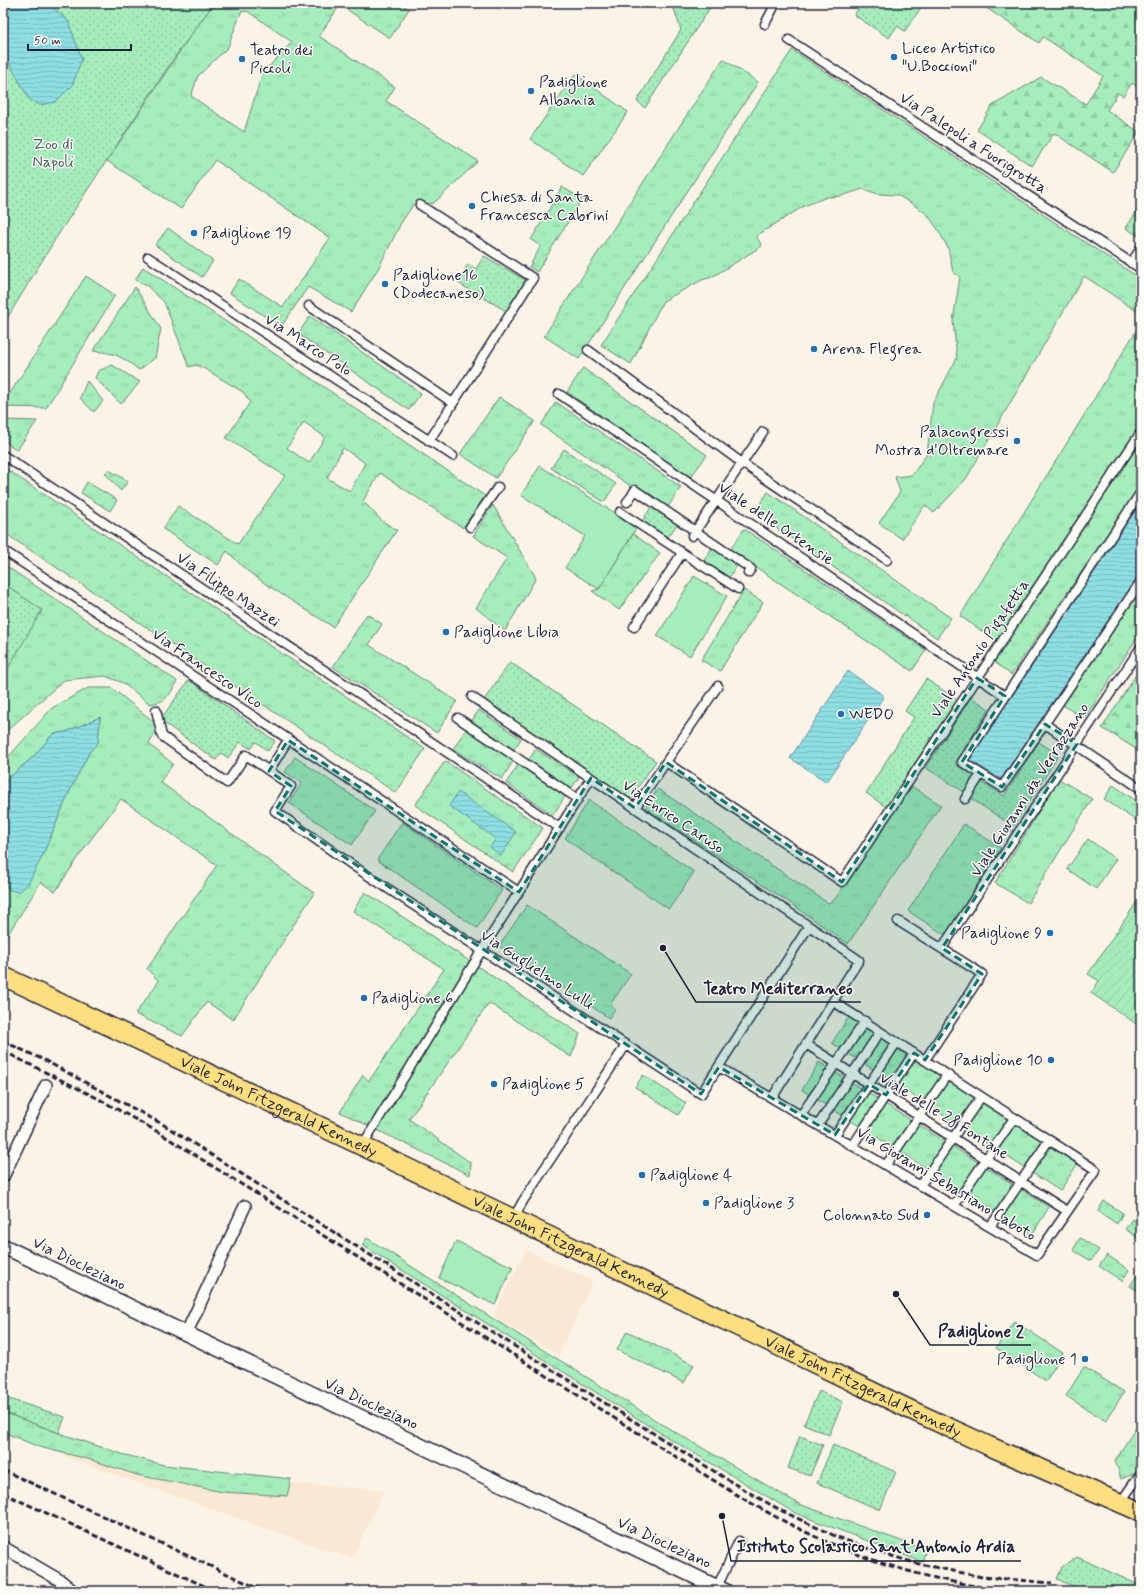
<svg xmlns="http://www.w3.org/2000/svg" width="1144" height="1594" font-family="Mynerve,sans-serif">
<defs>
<pattern id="grass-tufts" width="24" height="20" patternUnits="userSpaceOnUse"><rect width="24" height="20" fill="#a5edba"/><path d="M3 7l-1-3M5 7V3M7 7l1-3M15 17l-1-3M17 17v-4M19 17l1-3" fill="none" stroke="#8ecba1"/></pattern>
<pattern id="forest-firs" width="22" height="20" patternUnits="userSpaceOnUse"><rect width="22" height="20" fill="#a5edba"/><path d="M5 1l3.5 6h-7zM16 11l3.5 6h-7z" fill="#8ecba1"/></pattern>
<pattern id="park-dots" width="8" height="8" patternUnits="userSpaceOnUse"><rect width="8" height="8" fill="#a5edba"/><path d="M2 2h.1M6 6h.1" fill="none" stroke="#8ecba1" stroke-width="1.8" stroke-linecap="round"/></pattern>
<pattern id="garden-furrows" width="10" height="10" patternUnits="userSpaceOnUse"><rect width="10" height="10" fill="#a5edba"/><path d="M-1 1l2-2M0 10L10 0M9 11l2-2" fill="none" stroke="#8ecba1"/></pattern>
<pattern id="water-rules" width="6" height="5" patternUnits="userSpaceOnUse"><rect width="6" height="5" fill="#8ddfe4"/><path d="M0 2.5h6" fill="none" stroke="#79bfc4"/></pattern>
</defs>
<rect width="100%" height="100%" fill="#fcf3e7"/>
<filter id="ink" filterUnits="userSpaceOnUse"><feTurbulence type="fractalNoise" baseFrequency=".025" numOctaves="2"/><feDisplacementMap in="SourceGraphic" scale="8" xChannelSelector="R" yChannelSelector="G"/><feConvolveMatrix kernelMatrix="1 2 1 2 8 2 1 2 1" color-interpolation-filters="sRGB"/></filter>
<g filter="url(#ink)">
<!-- built -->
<path fill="#fae8d4" d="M526 1250 593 1281 559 1355 493 1316Z
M3 1423 157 1468 261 1481 384 1490 352 1559 74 1460 3 1431Z"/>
<!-- grass -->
<path fill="url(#grass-tufts)" stroke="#64887a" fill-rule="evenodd" d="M212 3H400L409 9 390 38 340 5 319 36 395 87 386 101 478 161 434 203 413 205 401 223 379 267 351 312 308 287 281 327 230 293 239 279 283 307 330 238 215 160 181 209 107 161ZM247 11 292 42 262 74 244 132 191 96 198 76 228 47 241 12Z
M792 50 1141 279V314L1084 276 966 479 934 513 925 505 902 539 879 523 900 492 895 477 912 475 927 454 933 403 957 358 953 321 960 277 953 272 948 248 937 228 927 214 911 203 897 195 878 194 863 189 841 196 827 197 804 206 756 236 762 246 712 277 702 280 663 301 631 364 601 345Z
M723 59 758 82 579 359 544 336Z
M575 74 628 112 583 176 530 139Z
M562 187 582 199 537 272 529 267 541 246 531 240Z
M168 228 213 261 202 277 155 245Z
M143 267 281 358 485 496 463 528 380 473 363 501 382 521 397 530 333 627 267 585 245 569 227 551 218 565 163 529 178 506 238 544 285 476 226 438 250 402 243 392 205 369 196 365 189 367 164 302 147 286 135 280ZM304 422 325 437 309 463 287 448ZM343 448 365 463 350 491 327 478Z
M86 276 115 295 46 408 3 407V404Z
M135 287 161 329 155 358 139 370C121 356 116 353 93 351Z
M310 316 421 393 409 410 298 334Z
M1141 323V431L1015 625 1141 442V485L1011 675 992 660 1002 645 960 616Z
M112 365 140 382 121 404 95 378 98 371Z
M583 368 707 455 690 478 567 392Z
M87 381 103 401 94 412 80 398Z
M499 397 535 421 496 478 460 454Z
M556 402 681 487 666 510 541 425Z
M3 420 37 421 17 450 3 440Z
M564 449 616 484 604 502 551 468Z
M3 467 425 749 396 793 3 532Z
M109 470 128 481 121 491 105 473Z
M87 482 117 500 110 511 81 493Z
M768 492 951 618 937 638 754 513Z
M493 505 536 578 505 631 476 608 507 558 473 536Z
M744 529 926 650 912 671 730 550Z
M633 534 660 553 619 610 592 591 599 589Z
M713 546 739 563 728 579 703 562Z
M3 564 177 681C170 695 167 702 150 704L123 683 105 676 64 680 3 734V677L41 610 3 583Z
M744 590 763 602 720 671 701 660Z
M1141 590V632L1084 719 1063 705Z
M367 614 382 624 369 645 457 701 437 733 333 667Z
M88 688H112L159 726 149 744 173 764 160 782 314 893 233 1020 207 1002 182 1036 135 1014 159 981 147 969 217 865 121 799 86 846 55 892 41 882 3 942V881L10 890 41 859 71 788 90 751 98 743 100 717 66 732 53 734 34 756 3 783V763L52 708Z
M479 710 521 739 512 752 470 723Z
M466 729 514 760 502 779 453 749Z
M536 749 579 777 571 789 528 761Z
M295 757 375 811 352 845 289 803 302 783 285 772Z
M445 761 543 828 513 872 415 805Z
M519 764 566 795 553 815 506 783Z
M1059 779 1092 799 1028 903 995 883Z
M1113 785 1141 804V824L1104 799Z
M911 786 941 805 848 944 790 903 645 808 658 789 828 903 834 900 849 880Z
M589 800 694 872 669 909 582 851 565 838Z
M402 822 502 890 477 928 377 860Z
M964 824 1001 848 945 935 908 911Z
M1088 839 1116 859 1096 889 1067 869Z
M365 892 580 1034 571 1057 489 1003 409 1119 471 1163 470 1175 340 1112 363 1075 369 1081 444 969 353 911Z
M527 905 631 974 610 1005 615 1009 609 1018 499 946Z
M850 1015 1078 1163 1060 1191 832 1043Z
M819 1062 1049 1207 1032 1235 802 1090Z
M643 1075 686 1103 678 1115 635 1087Z
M1104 1201 1123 1213 1117 1224 1098 1211Z
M1132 1219 1141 1225V1240L1125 1229Z
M367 1238 492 1318 673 1431 799 1504 926 1550 922 1562 795 1513 670 1439 362 1245Z
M1080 1238 1099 1250 1091 1261 1073 1250Z
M1107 1255 1129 1270 1122 1281 1099 1266Z
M1137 1275 1141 1278V1293L1130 1286Z
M1014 1321 1063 1353 1046 1381 996 1348Z
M627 1331 694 1365 684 1383 617 1350Z
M1084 1367 1124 1392 1106 1421 1066 1396Z
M3 1412 59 1433 122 1454 164 1465 291 1479 287 1496 223 1492 137 1475 88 1459 39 1447 3 1432Z
M1141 1420V1471L1121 1479 1115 1460Z"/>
<!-- forest -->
<path fill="url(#forest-firs)" stroke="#64887a" d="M979 3H1141V89L1132 83 1123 96 1118 93 1107 110 1139 132 1113 172 1054 133 1032 166 977 130 992 106 1041 77 1086 104 1103 76 1043 37 1039 43Z
M1141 205V238L1126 228Z
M1141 667V752L1102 728Z"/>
<!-- park -->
<path fill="url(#park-dots)" stroke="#64887a" d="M48 3H214L172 61 56 238 3 325V51L29 99 68 21Z
M672 3H713L645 108 637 101 681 30Z
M862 3H924L905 31 897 26 889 38 854 15Z
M484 256 527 281 508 312 458 283 468 264 476 269Z
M654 503 679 521 667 539 642 521Z
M3 583 42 610 3 677Z
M510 662 656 761 628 802 482 703Z
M926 679 958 700 886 807 866 793 914 717 905 711Z
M189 680 275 741 268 751 256 742 251 749 240 742 228 758 221 753 216 760 160 720Z
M971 697 989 709 955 764 975 776 964 792 926 768Z
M1039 742 1059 755 1013 826 970 798 981 782 1004 796Z
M819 1391 843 1402 829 1435 804 1424Z
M3 1397 65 1417 59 1433 3 1412Z
M800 1436 823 1445 810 1476 788 1468Z
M833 1445 896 1472 880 1510 817 1483Z
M1077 1557 1141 1586V1591H1102L1093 1587 1091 1591H1083L1057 1579 1062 1567Z"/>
<!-- garden -->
<path fill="url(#garden-furrows)" stroke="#64887a" d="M1141 896V1027L1091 993 1099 981 1088 974Z"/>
<!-- pitch -->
<path fill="#a5edba" stroke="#64887a" d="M540 466 637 527 599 589 565 568 585 536 521 495Z
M694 576 727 596 690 656 657 636Z
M456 1241 513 1267 495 1305 439 1278Z"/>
<!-- water -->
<path fill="url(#water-rules)" stroke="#6293a0" d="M3 3H48L68 21 82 59 72 86 55 102 40 105 29 99 3 51Z
M1141 502V572L1001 779 969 760Z
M848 671 884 696 827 782 790 758Z
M100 717 98 743 90 751 71 788 41 859 28 884 19 892 10 890 3 881V783L34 756 53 734 66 732Z
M458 792 516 832 501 856 490 847 496 839 449 806Z"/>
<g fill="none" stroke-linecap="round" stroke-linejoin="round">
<!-- pedestrian casing -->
<g stroke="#22223b" stroke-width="11">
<path id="pedestrian" d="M765 24 776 3
M789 40 1141 269
M420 205 533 278 429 441
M148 257 453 456
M1131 263 1141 248
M309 306 453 403
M588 350 742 463 692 536
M559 394 1005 696
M763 432 742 463 887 560
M3 455 560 828
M1141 492 962 762 1002 787 1141 581
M632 495 635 490 751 569 748 573
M627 502 630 498
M620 512 738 589
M470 527 498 487
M3 550 519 892
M634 627 682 553
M472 697 859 960 772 1098
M156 710 162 736 227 783 246 755 291 786 275 811 358 869 701 1094 809 926
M458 718 578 799
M1045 724 1141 789
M666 762 718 686
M269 771 288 740
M965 799 981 774
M635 808 666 762 842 882 1141 432
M898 921 982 974 925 1060
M942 948 1141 647
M806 1044 1067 1211
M719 1067 1037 1255 1096 1170 834 1002
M801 1115 865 1021
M818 1125 880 1032
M835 1135 897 1042
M853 1145 914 1053
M362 1146 482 950 591 778
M886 1165 947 1075
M920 1186 981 1097
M954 1206 1014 1118
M513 1219 523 1201 626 1045
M990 1227 1049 1140
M1120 1503 1141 1473
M717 1587 739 1541"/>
</g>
<!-- minor casing -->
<g stroke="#22223b" stroke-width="14">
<path id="minor" d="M3 1177 46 1085
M186 1334 245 1206
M3 1547 61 1581 73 1591"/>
</g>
<!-- tertiary casing -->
<g stroke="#22223b" stroke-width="17">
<path id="tertiary" d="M3 1246 725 1591"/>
</g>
<!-- primary casing -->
<g stroke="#22223b" stroke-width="21">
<g id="primary">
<path id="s1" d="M3 976 362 1146 911 1410 989 1446 1141 1512"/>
</g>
</g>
<!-- pedestrian -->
<use href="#pedestrian" stroke="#fdfcf7" stroke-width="8"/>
<!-- minor -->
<use href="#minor" stroke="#fdfcf7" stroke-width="11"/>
<!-- tertiary -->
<use href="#tertiary" stroke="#fdfcf7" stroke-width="14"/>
<!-- primary -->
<use href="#primary" stroke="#fedf80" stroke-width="18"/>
<!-- rail -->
<path stroke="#22223b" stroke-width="3" stroke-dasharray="6 3" stroke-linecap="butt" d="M3 1041 44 1060 164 1125 608 1405 741 1488 782 1511 835 1536 866 1548 915 1563 982 1577 1052 1583
M3 1051 97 1098 158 1132 737 1495C768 1513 799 1530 832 1544 890 1569 952 1585 1014 1591
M3 1470 264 1591
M3 1493 215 1591"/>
</g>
</g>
<!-- marked area -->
<path fill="#0f766e" fill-opacity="0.2" stroke="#0f766e" stroke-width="3" stroke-dasharray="8 5" stroke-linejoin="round" d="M977 678 1005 696 962 762 1002 787 1045 724 1077 744 942 948 982 974 925 1060 914 1053 886 1095 869 1084 835 1135 719 1067 701 1094 275 811 291 786 269 771 288 740 519 892 591 778 635 808 666 762 842 882Z"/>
<!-- markers -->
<g fill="#1f6fb2" stroke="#fdfcf7" stroke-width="1.5">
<circle cx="894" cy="57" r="4"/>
<circle cx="242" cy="59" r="4"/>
<circle cx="531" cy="91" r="4"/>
<circle cx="472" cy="206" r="4"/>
<circle cx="194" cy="233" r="4"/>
<circle cx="385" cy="284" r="4"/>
<circle cx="814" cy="349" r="4"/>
<circle cx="1017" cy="441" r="4"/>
<circle cx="446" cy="632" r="4"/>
<circle cx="841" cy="714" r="4"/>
<circle cx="1050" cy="933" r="4"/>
<circle cx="364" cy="998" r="4"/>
<circle cx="1051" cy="1060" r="4"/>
<circle cx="494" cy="1084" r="4"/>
<circle cx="642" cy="1175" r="4"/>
<circle cx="706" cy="1203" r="4"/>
<circle cx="927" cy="1215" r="4"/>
<circle cx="1085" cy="1359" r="4"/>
</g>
<g text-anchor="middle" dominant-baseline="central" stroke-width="3" stroke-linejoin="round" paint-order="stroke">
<!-- poi labels -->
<g font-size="16" fill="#22223b" stroke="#fdfcf7" text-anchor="start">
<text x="902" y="48">Liceo Artistico<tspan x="902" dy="18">"U.Boccioni"</tspan></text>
<text x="250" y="50">Teatro dei<tspan x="250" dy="18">Piccoli</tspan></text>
<text x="539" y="82">Padiglione<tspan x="539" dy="18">Albania</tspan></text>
<text x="480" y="197">Chiesa di Santa<tspan x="480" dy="18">Francesca Cabrini</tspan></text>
<text x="202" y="233">Padiglione 19</text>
<text x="393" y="275">Padiglione16<tspan x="393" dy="18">(Dodecaneso)</tspan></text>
<text x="822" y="349">Arena Flegrea</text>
<text x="1009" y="432" text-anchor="end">Palacongressi<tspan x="1009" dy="18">Mostra d'Oltremare</tspan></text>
<text x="454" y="632">Padiglione Libia</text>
<text x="849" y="714">WEDO</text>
<text x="1042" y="933" text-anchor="end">Padiglione 9</text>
<text x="372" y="998">Padiglione 6</text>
<text x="1043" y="1060" text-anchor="end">Padiglione 10</text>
<text x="502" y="1084">Padiglione 5</text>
<text x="650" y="1175">Padiglione 4</text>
<text x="714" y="1203">Padiglione 3</text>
<text x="919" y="1215" text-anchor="end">Colonnato Sud</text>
<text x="1077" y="1359" text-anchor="end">Padiglione 1</text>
</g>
<!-- street labels -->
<g font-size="16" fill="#22223b" stroke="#fdfcf7">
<text transform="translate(973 143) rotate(33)">Via Palepoli a Fuorigrotta</text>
<text transform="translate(308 345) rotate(33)">Via Marco Polo</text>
<text transform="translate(776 524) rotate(34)">Viale delle Ortensie</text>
<text transform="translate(228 590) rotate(34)">Via Filippo Mazzei</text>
<text transform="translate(980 649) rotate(-56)">Viale Antonio Pigafetta</text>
<text transform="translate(207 669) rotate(34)">Via Francesco Vico</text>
<text transform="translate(1030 790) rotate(-57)">Viale Giovanni da Verrazzano</text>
<text transform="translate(673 817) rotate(34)">Via Enrico Caruso</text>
<text transform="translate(537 970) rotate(33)">Via Guglielmo Lulli</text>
<text stroke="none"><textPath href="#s1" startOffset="305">Viale John Fitzgerald Kennedy</textPath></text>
<text transform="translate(944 1116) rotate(32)">Viale delle 28 Fontane</text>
<text transform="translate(946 1184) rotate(31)">Via Giovanni Sebastiano Caboto</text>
<text stroke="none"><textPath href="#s1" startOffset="629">Viale John Fitzgerald Kennedy</textPath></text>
<text transform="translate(79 1264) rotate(26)">Via Diocleziano</text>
<text stroke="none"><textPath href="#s1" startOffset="953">Viale John Fitzgerald Kennedy</textPath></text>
<text transform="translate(371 1404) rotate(25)">Via Diocleziano</text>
<text transform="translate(664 1543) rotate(25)">Via Diocleziano</text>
</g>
<!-- park labels -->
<g font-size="16" fill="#495f61" stroke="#fdfcf7">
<text x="53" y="144">Zoo di<tspan x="53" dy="18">Napoli</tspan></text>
</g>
</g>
<!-- callouts -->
<path fill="none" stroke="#22223b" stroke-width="1.5" d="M663 948L696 1002H861M896 1294L930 1345H1031M722 1516L731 1561H1021"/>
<g fill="#22223b" stroke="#fdfcf7" stroke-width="1.5">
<circle cx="663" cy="948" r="4"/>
<circle cx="896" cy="1294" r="4"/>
<circle cx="722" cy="1516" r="4"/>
</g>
<g font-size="17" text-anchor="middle" font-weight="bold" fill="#22223b" stroke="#fdfcf7" stroke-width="3" stroke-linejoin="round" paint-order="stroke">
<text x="778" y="994">Teatro Mediterraneo</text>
<text x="981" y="1337">Padiglione 2</text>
<text x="876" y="1552">Istituto Scolastico Sant'Antonio Ardia</text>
</g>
<!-- margin -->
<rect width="1144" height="1594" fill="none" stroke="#fdfcf7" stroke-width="16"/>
<rect x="8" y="8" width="1128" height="1578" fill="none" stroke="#22223b" stroke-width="1.5" filter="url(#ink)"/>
<!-- scale -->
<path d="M28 44v6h103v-6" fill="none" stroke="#22223b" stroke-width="2"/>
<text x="34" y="44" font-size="12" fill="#22223b" stroke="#fdfcf7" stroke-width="3" paint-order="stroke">50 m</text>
</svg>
